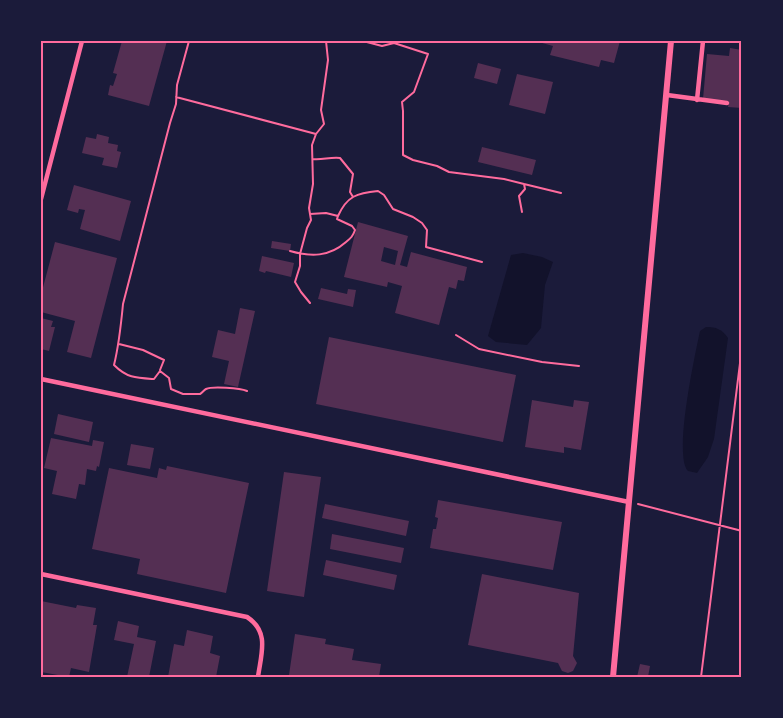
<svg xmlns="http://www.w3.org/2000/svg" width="783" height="718" font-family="'Exo 2',sans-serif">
<rect width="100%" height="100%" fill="#1b1b3a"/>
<!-- water -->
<path fill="#12122b" d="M523 253 542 257 553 262 545 285 541 328 527 345 496 342 488 336 511 255Z
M706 327C716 327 722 329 728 338L714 439 708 457 697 473 688 471C673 455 695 355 700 331Z"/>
<!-- building -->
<path fill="#542f53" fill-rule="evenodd" d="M122 41H167L149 106 108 95 110 85 113 86 117 74 113 73Z
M535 41H620L614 63 601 60 599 67 550 55 553 46Z
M730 48 742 50V108L728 107 729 101 703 99 707 54 729 56Z
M478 63 501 69 497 84 474 78Z
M517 74 553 82 545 114 509 105Z
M97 134 109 137 108 143 118 145 117 151 121 152 117 168 102 165 104 158 82 153 86 137 96 139Z
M482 147 536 160 532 175 478 162Z
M74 185 131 201 120 241 80 229 85 210 79 209 78 213 67 210Z
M358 222 408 236 400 265 407 267 411 252 467 267 464 281 458 280 456 289 449 287 439 325 395 313 402 286 388 282 387 287 344 277ZM384 247 398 251 395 265 381 261Z
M272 241 291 244 290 251 271 248Z
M55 242 117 258 91 358 67 352 75 321 41 312V295Z
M262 256 294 263 291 277 266 271 265 273 259 271Z
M321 288 347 294 348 289 356 290 353 307 318 299Z
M240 308 255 311 238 387 224 384 229 361 212 357 218 330 235 334Z
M41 318 53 321 51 327H55L49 351 41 349Z
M329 337 516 375 503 442 316 404Z
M532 400 573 407 574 400 589 402 581 450 564 447V453L525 447Z
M58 414 93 422 89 442 54 434Z
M51 438 92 446 93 440 104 442 99 467 97 466 96 471 87 469 85 485 79 484 76 499 52 494 57 471 44 468Z
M131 444 154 448 150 469 127 465Z
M167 466 249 483 226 593 137 574 140 559 92 549 109 468 157 478 159 468 166 470Z
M284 472 321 477 304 597 267 591Z
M438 500 562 522 553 570 430 548 433 529H436L438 518 435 517Z
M325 504 409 521 406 536 322 518Z
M332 534 404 548 401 563 330 549Z
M326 560 397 575 394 590 323 575Z
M482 574 579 593 573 656 577 663 573 671 568 673 562 671 558 663 468 645Z
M41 601 76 608 77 605 96 608 93 625H97L89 672 71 668 69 677 41 672Z
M118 621 139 626 137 637 156 641 149 677H127L134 644 114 640Z
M187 630 213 636 210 653 220 656 216 677H168L174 644 184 646Z
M295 634 326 639 325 644 354 649 352 660 381 664 379 677H301L289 675Z
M640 664 650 666 648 677H637Z"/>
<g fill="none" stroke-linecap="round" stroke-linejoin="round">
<!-- path -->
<path stroke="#ff6b9d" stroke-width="2" d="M189 41 177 85 176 104 170 123 123 304C121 325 119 345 114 365 127 378 136 378 154 379L160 371 169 378 171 389 183 394H200C202 393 204 390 206 389 212 386 240 388 247 391
M363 41 382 46 394 43 428 54 414 92 402 102 403 111V155L413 160 437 166 449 172 504 179 524 184 525 189 519 196 522 212
M176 97 316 134
M313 159C322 160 330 157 340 158L353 174 350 192 353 197
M524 184 561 193
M338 216C347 196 357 193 378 191L384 195 393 209 413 217 422 223 427 230 426 247 482 262
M290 251C311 257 329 257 346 242 351 238 353 236 355 230L352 226 337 219 338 216 326 213 310 214
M310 303 301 292 295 282 300 266V254L307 228 311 220 309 208 313 184 312 145 316 134 324 124 321 110 328 60 326 41
M456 335 479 349 542 362 579 366
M119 344 143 350 164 360 160 370
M638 504 742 531
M701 677 742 347"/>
<!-- minor -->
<path stroke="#ff6b9d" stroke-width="4.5" d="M667 95 727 103
M697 100 703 41
M41 199 82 41
M41 379 629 502
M41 574 247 617C270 632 261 654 258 677"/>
<!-- secondary -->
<path stroke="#ff6b9d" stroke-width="6" d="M613 677 671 41"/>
</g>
<!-- border -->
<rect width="783" height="718" fill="none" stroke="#1b1b3a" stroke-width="85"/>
<rect x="42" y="42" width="698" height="634" fill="none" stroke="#ff6b9d" stroke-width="2"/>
</svg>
